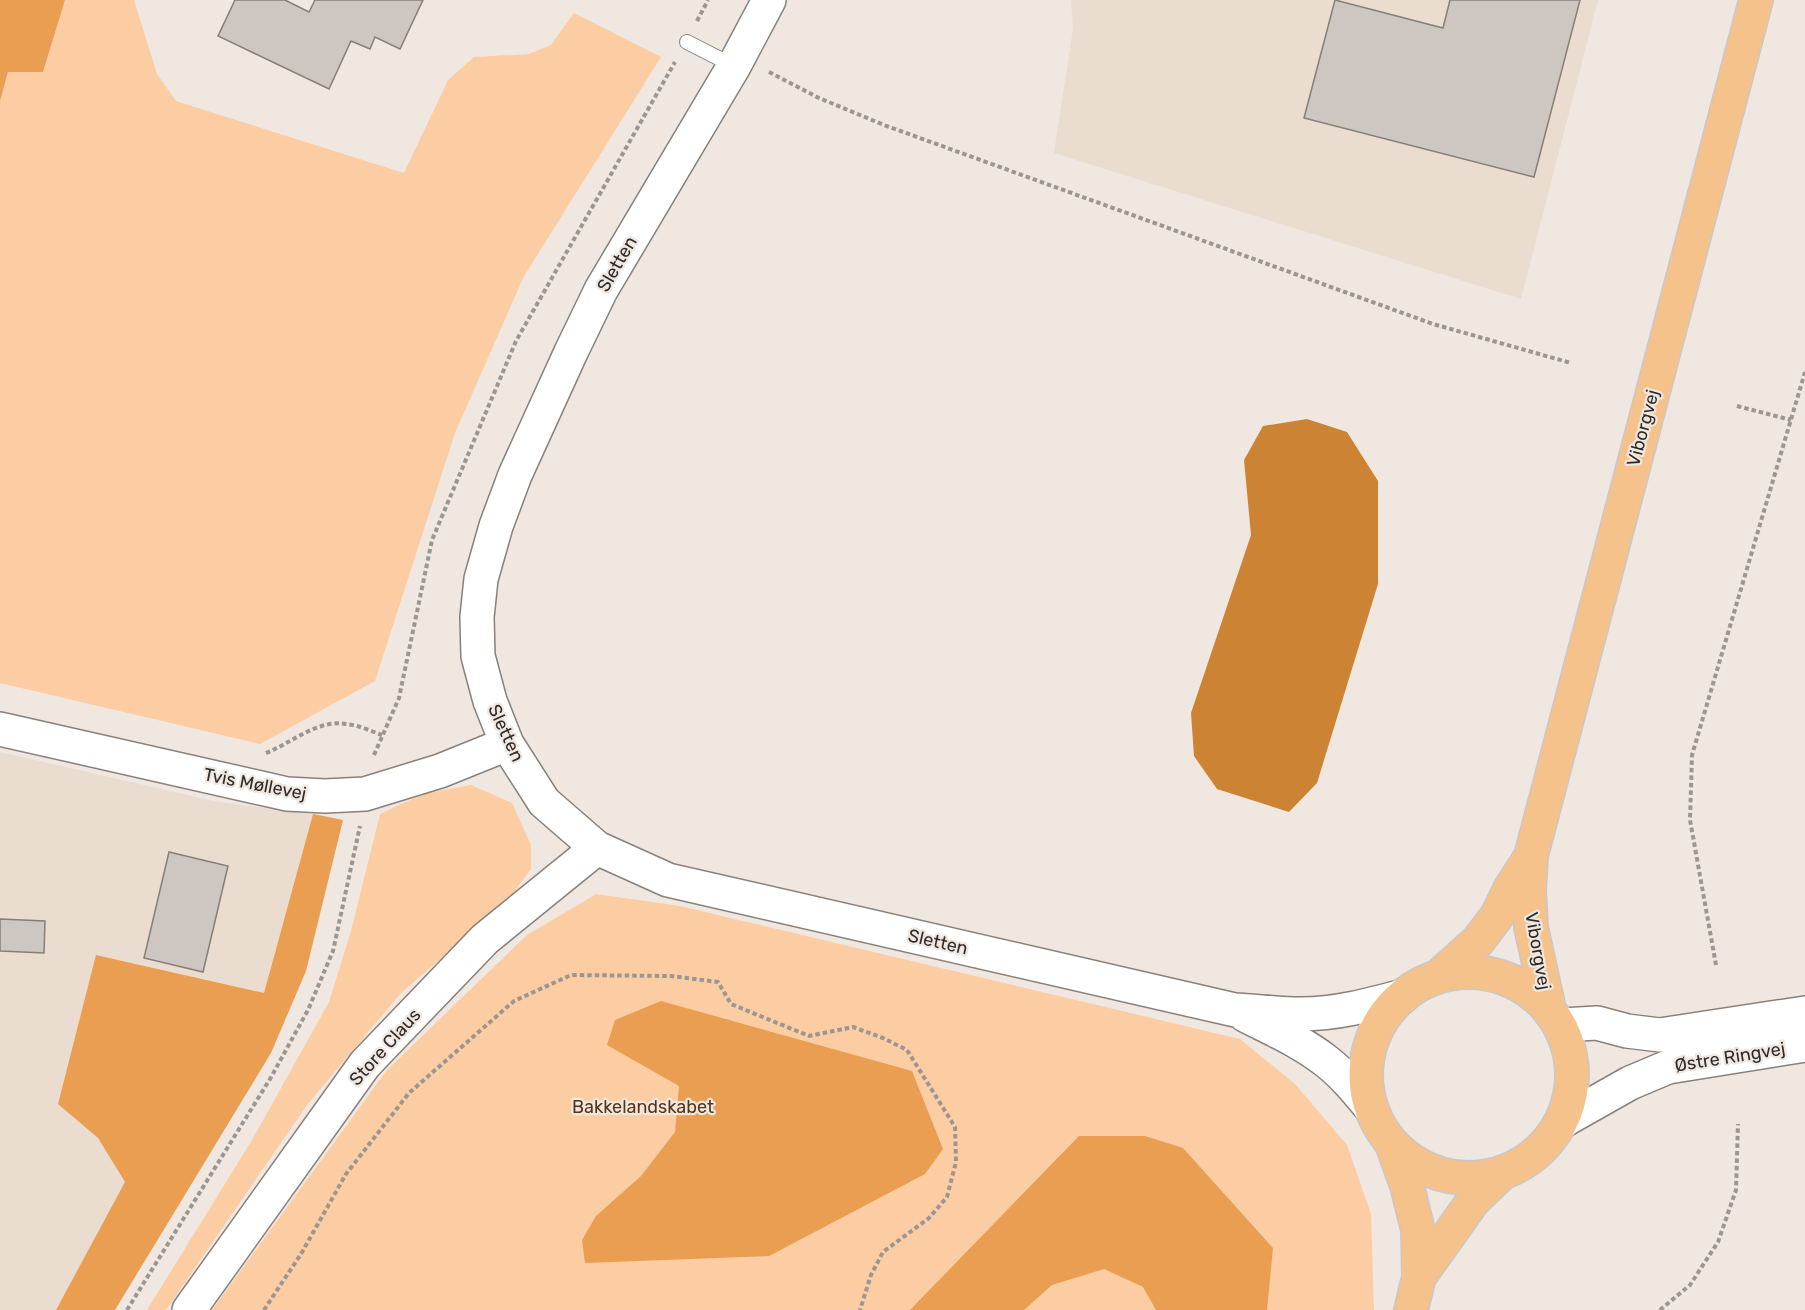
<svg xmlns="http://www.w3.org/2000/svg" width="1805" height="1310" font-family="Rubik,sans-serif">
<rect width="100%" height="100%" fill="#efe7e0"/>
<!-- built -->
<path fill="#eadccf" d="M1071 0H1598L1521 299 1054 153 1073 29Z
M0 752 218 802 313 814 264 993 97 955 58 1103 98 1138 126 1182 56 1310H0Z"/>
<!-- green -->
<path fill="#fccda2" d="M65 0H134L157 74 176 101 404 173 448 80 474 57 529 54 551 45 574 13 661 57 523 278 455 433 375 681 260 744 0 683V101L8 72H43Z
M471 785 512 803 531 845V869L509 899 400 994 307 1105 166 1310H147L252 1140 329 1002 351 931 380 814 423 794Z
M596 894 680 906 1240 1039 1295 1084 1347 1145 1371 1214 1374 1310H212L387 1070 527 935Z"/>
<!-- forest -->
<path fill="#e99e51" d="M0 0H65L43 72H8L0 101Z
M313 814 343 820 306 971 271 1053 115 1310H56L125 1182 98 1138 58 1104 96 955 264 993Z
M661 1001 912 1071 943 1149 925 1174 769 1256 585 1263 582 1240 596 1216 641 1176 675 1132 679 1086 607 1045 615 1020Z
M1079 1136H1145L1183 1148 1273 1248 1267 1310H1156L1143 1287 1104 1269 1052 1285 1024 1310H910Z"/>
<!-- water -->
<path fill="#cc8334" d="M1307 419 1347 432 1378 481V584L1317 783 1289 812 1217 789 1194 756 1191 713 1251 535 1244 460 1263 426Z"/>
<!-- building -->
<path fill="#cec6c0" stroke="#867f78" stroke-width="1.5" d="M235 0H285L309 12 315 0H423L400 49 375 37 370 49 351 41 329 89 218 36Z
M1335 0 1443 28 1450 0H1580L1534 177 1304 118Z
M169 852 228 866 203 972 144 958Z
M0 919 45 921 44 953 0 951Z"/>
<g fill="none" stroke-linecap="round" stroke-linejoin="round">
<!-- service casing -->
<g stroke="#88817b" stroke-width="16">
<path id="service" d="M687 42 734 66"/>
</g>
<!-- tertiary casing -->
<g stroke="#88817b" stroke-width="36">
<path id="tertiary" d="M769 0 734 66 601 290 571 352 515 475 496 526 481 579 477 617 478 656 490 701 507 744 544 802 597 848 668 880 1235 1010C1257 1011 1279 1014 1301 1014 1336 1014 1370 1005 1403 996
M0 729 287 794 325 796 365 794 440 771 507 744
M1245 1015C1272 1029 1302 1042 1326 1061 1343 1074 1357 1091 1371 1108
M1562 1025 1597 1023 1627 1031 1660 1035 1805 1013
M1561 1122 1630 1083 1668 1067 1805 1045
M189 1310 365 1064 485 939 597 848"/>
</g>
<!-- primary casing -->
<g stroke="#c9c8c7" stroke-width="36">
<path id="primary" d="M1366 1075a103 103 0 1 1 206 0a103 103 0 1 1-206 0Z
M1439 976 1478 941 1497 916 1510 889 1530 858
M1549 1009 1531 927 1529 891 1531 856 1756 0
M1392 1144 1407 1186 1418 1230 1419 1277 1411 1310
M1419 1277 1473 1201 1503 1172"/>
</g>
<!-- path -->
<path stroke="#9c9692" stroke-width="4" stroke-dasharray="4.5 3" stroke-linecap="butt" d="M697 21 708 0
M769 72 819 98 884 125 1433 324 1571 363
M1737 406 1791 420
M266 753C290 744 317 719 346 724 358 725 371 731 382 735
M374 755 399 698 432 540 516 341 675 62
M1716 965 1690 820 1692 755 1805 372
M127 1310 270 1079 308 1010 333 951 360 826
M264 1310 301 1254 346 1174 409 1093 514 1001 571 975 671 976 718 982 731 1004 809 1036 853 1027 883 1038 907 1050 955 1127 956 1162 947 1197 929 1218 883 1252 871 1275 860 1310
M1660 1310 1690 1285 1718 1242 1736 1190 1738 1124"/>
<!-- service -->
<use href="#service" stroke="#fff" stroke-width="14"/>
<!-- tertiary -->
<use href="#tertiary" stroke="#fff" stroke-width="33"/>
<!-- primary -->
<use href="#primary" stroke="#f5c28b" stroke-width="33"/>
</g>
<g text-anchor="middle" dominant-baseline="central" stroke-width="4.5" stroke-linejoin="round" paint-order="stroke">
<!-- street labels -->
<g font-size="18" fill="#2e2b29" stroke="#efe7e0">
<text transform="translate(617 264) rotate(-60)">Sletten</text>
<text transform="translate(1643 428) rotate(-75)">Viborgvej</text>
<text transform="translate(506 733) rotate(65)">Sletten</text>
<text transform="translate(255 784) rotate(11)">Tvis Møllevej</text>
<text transform="translate(938 942) rotate(13)">Sletten</text>
<text transform="translate(1538 951) rotate(80)">Viborgvej</text>
<text transform="translate(385 1047) rotate(-48)">Store Claus</text>
<text transform="translate(1730 1057) rotate(-9)">Østre Ringvej</text>
</g>
<!-- park labels -->
<g font-size="18" fill="#543515" stroke="#efe7e0">
<text x="643" y="1107">Bakkelandskabet</text>
</g>
</g>
</svg>
